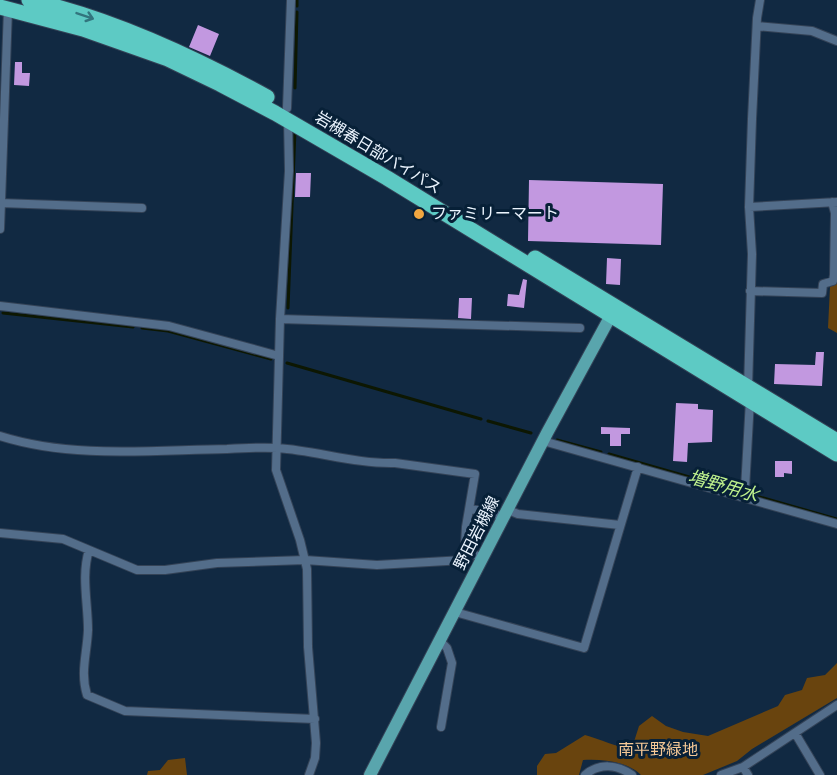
<svg xmlns="http://www.w3.org/2000/svg" width="837" height="775" font-family="'Alegreya Sans','Noto Sans JP',sans-serif">
<rect width="100%" height="100%" fill="#112942"/>
<!-- green -->
<path fill="#69440e" d="M837 278V333L828 328 830 287Z
M837 663V698L752 749 737 761 703 775H641C627 761 602 759 583 760L579 775H537V766L545 754 556 753 585 735C600 739 617 748 632 748L639 726 652 716 666 726 683 732 708 736 778 706 785 695 802 690 807 678 825 675Z
M185 758 187 775H147L148 771 160 770 168 760Z"/>
<g fill="none" stroke-linecap="round" stroke-linejoin="round">
<!-- stream -->
<path stroke="#0d1702" stroke-width="3" d="M297 6V0
M295 88 297 12
M288 308 295 130
M3 313 133 327
M142 328 168 331 271 359
M287 363 481 419
M488 421 531 433
M557 440 601 452
M609 454 837 519"/>
</g>
<!-- building -->
<path fill="#c298e0" d="M198 25 219 34 210 56 189 47Z
M15 62H22V73H30L29 86 14 85Z
M296 173H311L310 197H295Z
M529 180 663 184 661 245 528 241Z
M607 258 621 259 620 285 606 284Z
M523 279 527 280 524 308 507 306 508 294 519 295Z
M459 298H472L471 319 458 318Z
M816 352H824L822 386 774 384 775 364 815 365Z
M676 403 698 404V409L713 410 712 442 688 443 687 462 673 461Z
M601 427 630 428V434H621V446H610V434H601Z
M775 461H792V474L784 473V477H775Z"/>
<g fill="none" stroke-linecap="round" stroke-linejoin="round">
<!-- street casing -->
<g stroke="#344357" stroke-width="10">
<path id="street" d="M757 26 812 31 837 41
M287 108 291 0
M288 120 289 171 280 319 276 470 300 540 307 569 308 647 316 743 315 758 309 775
M0 203 142 208
M749 207 837 202
M0 229 8 9
M750 291 822 293 823 284 833 281 834 275 835 213 832 202
M0 306 169 326 279 356
M280 319 580 328
M748 388 752 254 749 207 752 119 757 18 760 0
M0 436C73 459 152 450 227 449 244 448 261 447 278 448 317 451 356 464 395 463L475 474 466 527 464 560 377 565 305 560 217 563 165 570H137L63 539 0 533
M543 441 837 524
M745 489 750 400
M470 509 491 512 504 518
M508 510 518 514 620 525
M89 550C81 576 88 603 88 630 87 654 80 672 87 695L125 711 315 719
M464 552 483 557
M455 612 584 648 638 467
M440 641 447 648 452 663 441 727
M795 733 820 775
M743 767 748 775
M585 775C599 763 617 764 632 775
M721 775 743 767 837 705"/>
</g>
<!-- primary casing -->
<g stroke="#344357" stroke-width="14">
<path id="primary" d="M370 775 547 433 615 308"/>
</g>
<!-- highway casing -->
<g stroke="#344357" stroke-width="17">
<path id="highway" d="M29 0C111 18 194 57 267 97
M0 7 83 29 168 59 220 84 275 113 387 178 837 454
M535 258 837 441"/>
</g>
<!-- street -->
<use href="#street" stroke="#536d8a" stroke-width="8"/>
<!-- primary -->
<use href="#primary" stroke="#59a5ad" stroke-width="12"/>
<!-- highway -->
<use href="#highway" stroke="#5dcac4" stroke-width="15"/>
</g>
<!-- one-way arrows -->
<defs><path id="oneway-shaft" d="M-6 0H5M1.5-3L5.5 0L1.5 3" fill="none" stroke-width="1.6" stroke-linecap="round" stroke-linejoin="round" transform="scale(1.5)"/></defs>
<use stroke="#32757e" href="#oneway-shaft" transform="translate(85 16) rotate(19)"/>
<!-- markers -->
<circle fill="#f1a640" stroke="#072037" stroke-width="2" cx="419" cy="214" r="6"/>
<g text-anchor="middle" dominant-baseline="central" stroke-width="6" stroke-linejoin="round" paint-order="stroke">
<!-- street labels -->
<g font-size="16" fill="#ebf4fe" stroke="#072037">
<text transform="translate(378 153) rotate(31)">岩槻春日部バイパス</text>
<text transform="translate(477 533) rotate(-63)">野田岩槻線</text>
</g>
<!-- poi labels -->
<g font-size="16" fill="#ebf4fe" stroke="#072037" text-anchor="start">
<text x="431" y="214">ファミリーマート</text>
</g>
<!-- park labels -->
<g font-size="16" fill="#f6c996" stroke="#072037">
<text x="658" y="750">南平野緑地</text>
</g>
<!-- water labels -->
<g font-size="18" font-style="italic" fill="#bff28d" stroke="#072037">
<text transform="translate(723 487) rotate(16)">増野用水</text>
</g>
</g>
</svg>
